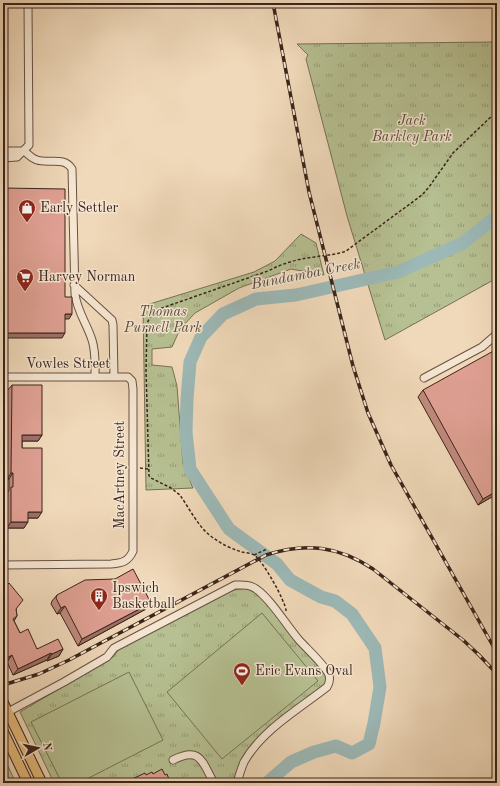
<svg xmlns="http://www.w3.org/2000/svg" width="500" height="786" font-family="'Old Standard TT',serif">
<defs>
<pattern id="park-tufts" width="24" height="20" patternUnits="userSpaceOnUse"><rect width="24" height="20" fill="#b6c092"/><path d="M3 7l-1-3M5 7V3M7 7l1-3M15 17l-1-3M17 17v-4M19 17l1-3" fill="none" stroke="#959c76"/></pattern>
</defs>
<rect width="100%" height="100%" fill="#f0d9ba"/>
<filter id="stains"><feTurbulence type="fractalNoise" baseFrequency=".005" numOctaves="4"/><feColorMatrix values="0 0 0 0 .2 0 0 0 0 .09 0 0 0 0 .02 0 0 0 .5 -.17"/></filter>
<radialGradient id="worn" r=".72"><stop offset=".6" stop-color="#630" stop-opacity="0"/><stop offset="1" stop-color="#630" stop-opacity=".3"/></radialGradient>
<!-- park -->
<path fill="url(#park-tufts)" stroke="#787256" d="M497 42V278L385 340 347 216 306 59 308 55 297 44Z
M301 234 316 243 324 275 291 269 239 288 195 313 180 329 172 347 152 349V365L172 367 177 386 183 464 193 488 146 490 143 306 254 272 275 261Z
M248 588 259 593 325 671 328 679 326 686 258 742 237 783H54L20 712 113 657 119 649 233 590Z"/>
<!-- garden -->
<path fill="#b6c092" stroke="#787256" d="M262 613 318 681 222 759 167 692Z
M129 672 163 740 79 783H62L31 722Z
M3 756 16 783H3Z"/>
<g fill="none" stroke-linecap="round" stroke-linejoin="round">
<!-- river -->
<path stroke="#9cb9b7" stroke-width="13" d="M267 783 291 762 314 752 336 746 352 753 369 744 374 723 380 687 375 648 352 614 335 601 321 597 290 580 277 564 229 529 190 469 186 432 187 399 190 362 201 337 223 314 256 299 296 295 398 272 463 243 497 216"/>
<!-- minor casing -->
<g stroke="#685142" stroke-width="9">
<path id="minor" d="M3 151H24
M24 151C28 154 32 159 37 160 49 164 64 156 72 169L75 294C77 311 87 324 92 340 96 352 95 365 95 377
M3 158 17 157 29 145 28 3
M74 285 112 320 113 325 114 377
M3 377H128L132 381 133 389V551C128 562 122 563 111 564L3 565
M424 378 482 347 497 334
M8 712 64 682 107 657 114 648 235 585C243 585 249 584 256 589 271 599 286 625 299 640 307 649 325 665 329 675 330 679 329 684 327 687 299 709 262 730 244 762 241 769 239 776 237 783
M173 760C201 746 202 762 214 783"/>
</g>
<!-- major casing -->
<g stroke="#3b241a" stroke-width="11">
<path id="major" d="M3 702 42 783
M3 731 28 783"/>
</g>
<!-- path -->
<path stroke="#3b241a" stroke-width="1.5" stroke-dasharray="3 2" stroke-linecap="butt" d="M140 468 148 469
M254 555 267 549
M286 611C286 602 262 559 254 555 251 553 246 553 242 552 232 549 221 544 212 537 199 528 189 508 180 495L171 488 151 478 149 476 146 370 147 323 152 314 162 308 268 271C283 263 298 259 314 257 325 255 336 255 346 251L422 195 429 187 453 153 497 111"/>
<!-- minor -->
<use href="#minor" stroke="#f5e6d2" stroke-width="7"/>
<!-- major -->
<use href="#major" stroke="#e8bc7d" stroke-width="9"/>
<!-- rail casing -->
<g stroke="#3b241a" stroke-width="3.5">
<path id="rail" d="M273 3 309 192 353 366 368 413 391 465 497 653
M3 685 39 674 69 660 266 555C306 542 338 546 373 569L463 640 479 655 497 674"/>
</g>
<!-- rail -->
<use href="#rail" stroke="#f5e6d2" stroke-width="2" stroke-dasharray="6" stroke-linecap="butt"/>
</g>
<!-- wall -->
<path fill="#c08a7e" stroke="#3b241a" d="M12 385 42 435 38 441H22V448L38 518H28L24 528H7V493L9 490V479H7V391Z
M423 390 497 494 478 505 418 397Z
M497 527V542L492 534Z
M3 589 16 609 17 616 14 621 20 633 37 649H63L59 656 47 661V660L13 675 7 662 3 664Z
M57 595 151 603 146 609 78 646 60 613 57 614 51 604 52 601Z"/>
<!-- shaded-wall -->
<path fill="#9c7067" stroke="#3b241a" d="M65 314H72L69 319H62Z
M3 333H65L62 338H3Z
M22 435H42L38 441H18Z
M11 473H13L9 479H7Z
M497 491V494L478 505 483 499Z
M28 512H42L38 518H24Z
M11 522H28L24 528H7Z
M151 603 146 609 78 646 82 639Z
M65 606 60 613 57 614 61 608Z
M63 649 59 656 47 661 52 654Z
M51 653 47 660 13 675 18 669Z
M12 655 7 662 3 664 7 658Z"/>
<!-- building -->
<path fill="#dfa093" stroke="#3b241a" d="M3 188 65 189V297H72V314H65V333H3Z
M497 349V491L483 499 423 390Z
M12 385H42V435H22V448H42V512H28V522H11V487H13V473H11Z
M133 569 151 603 82 639 65 606 61 608 56 598 57 595 85 580 115 579Z
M9 583 23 600 16 609 17 616 13 619 20 633 28 629 37 649 58 639 63 649 52 654 51 653 18 669 12 655 7 658 5 653 3 654V589Z
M162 769 165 775 167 774 170 782 173 781 174 783H124L145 773 146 775 152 772 153 774Z"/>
<!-- icons -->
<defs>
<g id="shop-pin" transform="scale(0.9)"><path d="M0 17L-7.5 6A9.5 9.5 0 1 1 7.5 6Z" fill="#8f2418" stroke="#f5e6d2"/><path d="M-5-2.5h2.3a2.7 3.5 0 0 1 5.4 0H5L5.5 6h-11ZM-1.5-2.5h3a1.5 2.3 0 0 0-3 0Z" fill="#fff"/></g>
<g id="supermarket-pin" transform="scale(0.9)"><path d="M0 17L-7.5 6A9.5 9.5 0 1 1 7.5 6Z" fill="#8f2418" stroke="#f5e6d2"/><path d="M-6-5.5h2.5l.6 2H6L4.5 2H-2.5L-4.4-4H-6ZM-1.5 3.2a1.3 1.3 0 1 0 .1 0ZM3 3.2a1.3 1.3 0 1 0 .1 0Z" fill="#fff"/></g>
<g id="building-pin" transform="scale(0.9)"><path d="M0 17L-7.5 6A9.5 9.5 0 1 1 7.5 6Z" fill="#8f2418" stroke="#f5e6d2"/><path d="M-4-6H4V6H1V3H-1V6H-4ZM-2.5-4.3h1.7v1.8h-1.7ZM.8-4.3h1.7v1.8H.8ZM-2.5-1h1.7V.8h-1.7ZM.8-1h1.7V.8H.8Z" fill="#fff"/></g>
<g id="stadium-pin" transform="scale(0.9)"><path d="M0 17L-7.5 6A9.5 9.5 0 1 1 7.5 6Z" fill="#8f2418" stroke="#f5e6d2"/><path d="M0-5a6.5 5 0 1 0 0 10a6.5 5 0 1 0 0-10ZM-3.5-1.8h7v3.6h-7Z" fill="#fff"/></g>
</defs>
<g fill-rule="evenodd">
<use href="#shop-pin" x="27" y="208"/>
<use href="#supermarket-pin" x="25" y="277"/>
<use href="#building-pin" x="99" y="596"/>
<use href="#stadium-pin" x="242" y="671"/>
</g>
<g text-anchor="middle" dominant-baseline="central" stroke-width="3" stroke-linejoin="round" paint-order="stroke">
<!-- park labels -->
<g font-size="14" font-style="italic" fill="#5a4b38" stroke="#f5e6d2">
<text x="412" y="121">Jack<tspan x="412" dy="16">Barkley Park</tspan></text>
<text x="163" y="312">Thomas<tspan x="163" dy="16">Purnell Park</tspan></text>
</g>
<!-- poi labels -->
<g font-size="14" fill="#3b241a" stroke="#f5e6d2" text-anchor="start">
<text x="40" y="208">Early Settler</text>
<text x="38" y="277">Harvey Norman</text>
<text x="112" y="588">Ipswich<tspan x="112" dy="16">Basketball</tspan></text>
<text x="255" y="671">Eric Evans Oval</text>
</g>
<!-- street labels -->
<g font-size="14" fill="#3b241a" stroke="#f5e6d2">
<text x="68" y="364">Vowles Street</text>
<text transform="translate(120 475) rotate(-90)">MacArtney Street</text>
</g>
<!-- water labels -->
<g font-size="15" font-style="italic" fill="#534941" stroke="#f5e6d2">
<text transform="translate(306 275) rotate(-11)">Bundamba Creek</text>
</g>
</g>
<!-- margin -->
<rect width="500" height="786" fill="none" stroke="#f0d9ba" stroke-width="16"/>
<rect x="4" y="4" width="492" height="778" fill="none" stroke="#3b241a" stroke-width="2"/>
<rect x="8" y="8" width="484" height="770" fill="none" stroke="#3b241a"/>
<!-- north arrow -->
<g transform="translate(38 748) rotate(81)" stroke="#f5e6d2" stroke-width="3" paint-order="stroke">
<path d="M0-3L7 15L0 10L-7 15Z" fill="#3b241a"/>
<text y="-6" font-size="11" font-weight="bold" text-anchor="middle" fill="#3b241a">N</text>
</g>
<rect width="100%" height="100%" filter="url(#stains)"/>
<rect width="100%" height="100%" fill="url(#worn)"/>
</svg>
